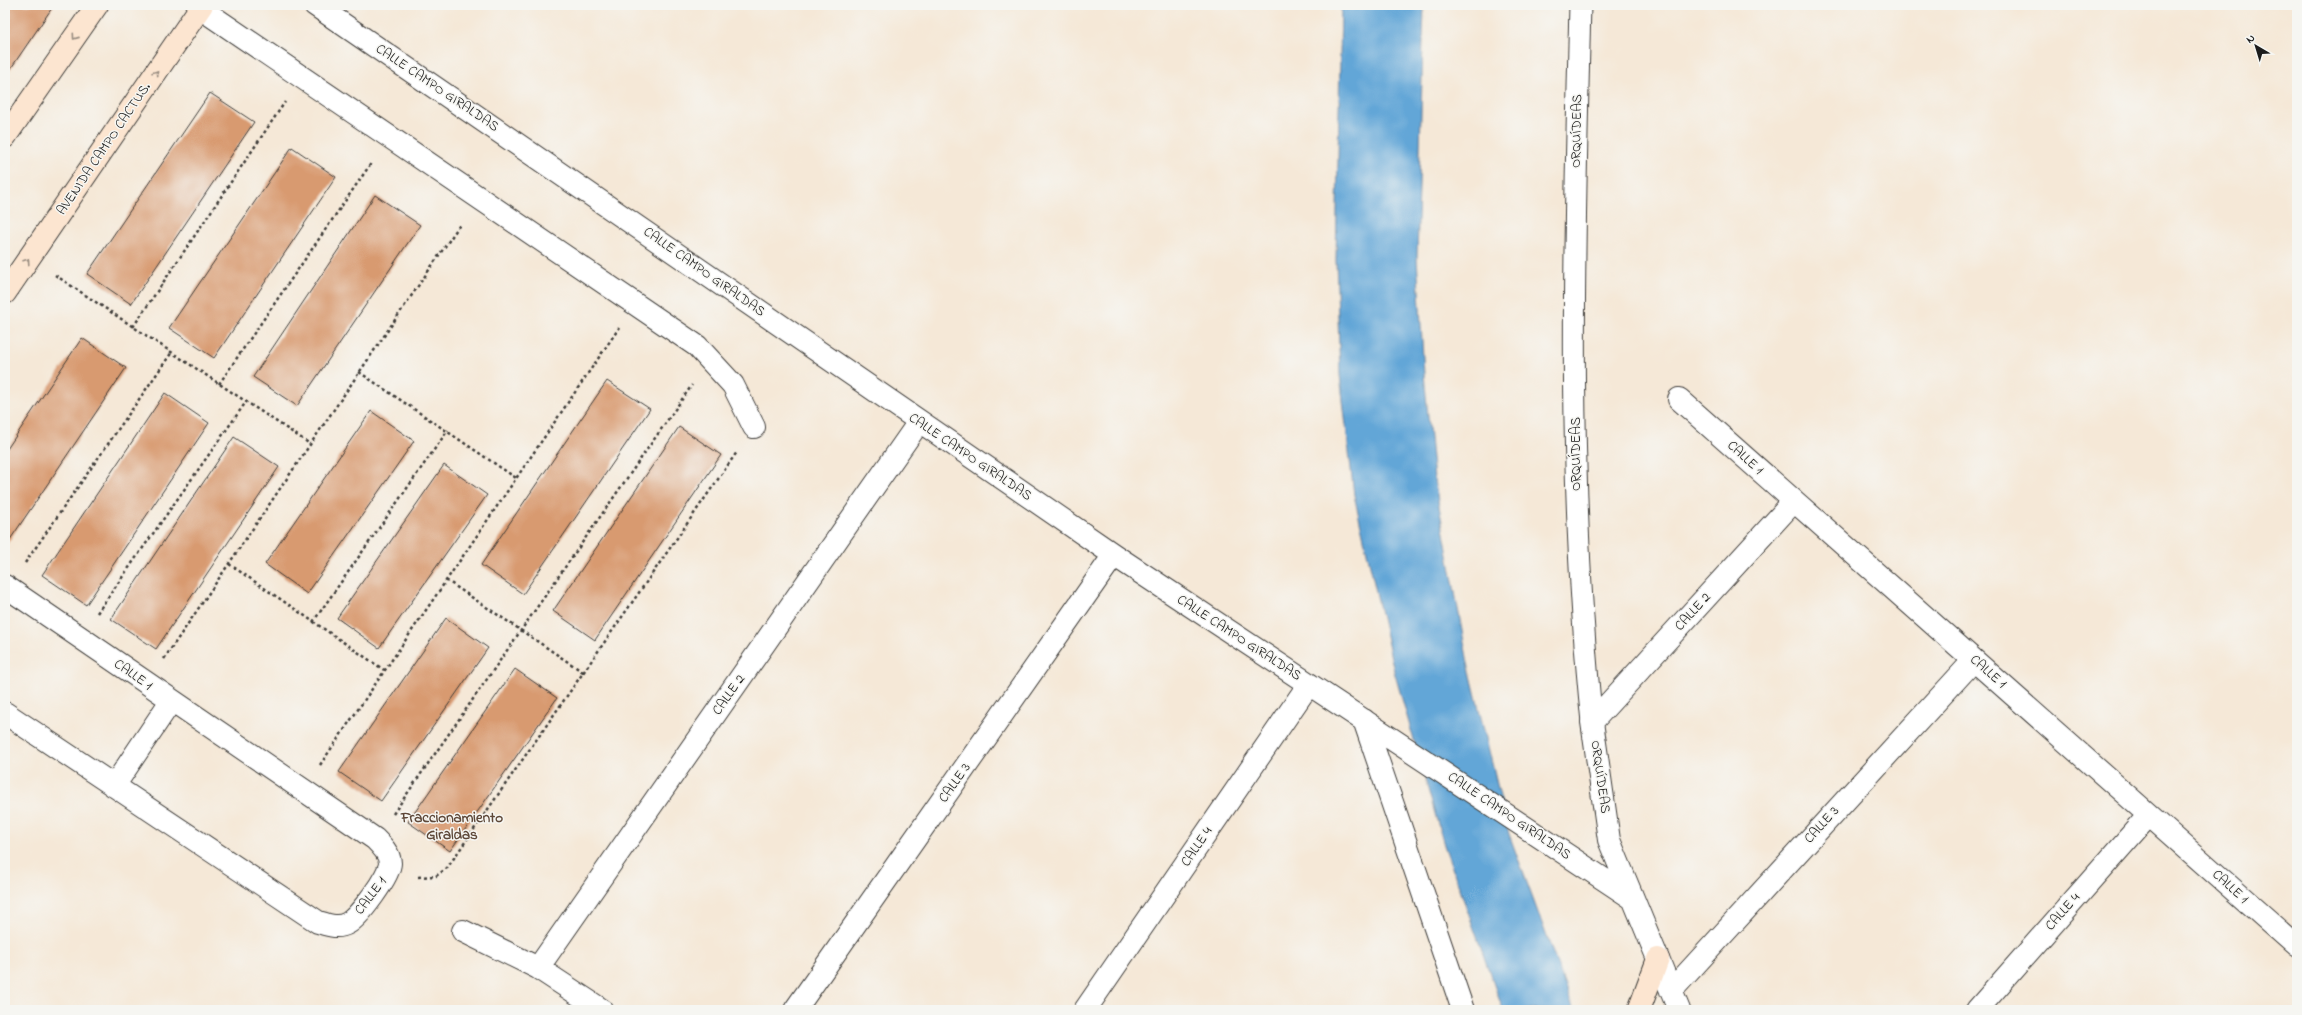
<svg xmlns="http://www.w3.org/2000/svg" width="2302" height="1015" font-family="'Indie Flower',sans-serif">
<rect width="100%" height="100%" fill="#f6f6f2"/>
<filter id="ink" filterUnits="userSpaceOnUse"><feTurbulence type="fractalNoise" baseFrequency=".025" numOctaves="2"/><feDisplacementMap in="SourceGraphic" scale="8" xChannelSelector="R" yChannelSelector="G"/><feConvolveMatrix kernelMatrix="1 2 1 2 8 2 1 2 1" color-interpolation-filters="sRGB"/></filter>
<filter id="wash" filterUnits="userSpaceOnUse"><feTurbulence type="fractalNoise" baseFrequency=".012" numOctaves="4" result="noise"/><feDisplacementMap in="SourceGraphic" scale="16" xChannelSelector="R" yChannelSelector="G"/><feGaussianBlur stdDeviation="0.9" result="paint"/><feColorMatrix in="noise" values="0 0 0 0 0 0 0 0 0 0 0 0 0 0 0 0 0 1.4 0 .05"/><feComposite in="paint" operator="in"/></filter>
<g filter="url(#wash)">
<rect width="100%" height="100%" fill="#f5e8d7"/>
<!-- water -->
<path fill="#62a6d7" stroke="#3f617a" d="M1341 5H1424L1417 258 1424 374 1434 479 1468 663 1509 834 1574 1010H1503L1444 845 1394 671 1354 495 1340 375 1336 260Z"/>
<g id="blocks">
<!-- building -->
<path fill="#d89a70" d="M5 5H54L5 77Z
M210 93 254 122 131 304 87 274Z
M292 147 336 177 214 358 169 328Z
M375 195 420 225 297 406 253 377Z
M82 338 126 368 5 547V452Z
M607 381 650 409 523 594 481 565Z
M165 393 209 423 86 605 42 575Z
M371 411 414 441 307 594 265 564Z
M679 427 721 455 595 640 553 611Z
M234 437 279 467 156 649 111 619Z
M444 465 487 495 379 648 337 618Z
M446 618 488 648 381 801 339 772Z
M515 669 557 698 450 851 408 822Z"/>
</g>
</g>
<g filter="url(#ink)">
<use href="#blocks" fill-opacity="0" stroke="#3d3b38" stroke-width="1"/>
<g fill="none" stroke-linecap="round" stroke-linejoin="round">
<!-- lane casing -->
<g stroke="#3d3b38" stroke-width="23">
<path id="lane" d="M1580 5C1574 244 1567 484 1592 722"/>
</g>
<!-- street casing -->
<g stroke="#3d3b38" stroke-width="24">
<path id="street" d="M315 5 1114 555 1632 898
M200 8 697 346 733 385 754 427
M1679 399 2297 946
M5 586 375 839C381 845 390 854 390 863 390 875 359 917 348 923 338 929 328 925 318 922L5 713
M1364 720 1463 1010
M114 786 171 701
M463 931 538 968 602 1010
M538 968 919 422
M1671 991 1974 660
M795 1010 1114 555
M1085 1010 1309 684
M1679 1010 1609 840 1592 722 1794 501
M1977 1010 2149 815"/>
</g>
<!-- secondary casing -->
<g stroke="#3d3b38" stroke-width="24">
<path id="secondary" d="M5 137 97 5
M5 293 202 5
M1639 1010 1658 959"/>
</g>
<!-- path -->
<path stroke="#3d3b38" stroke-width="2.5" stroke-dasharray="3 3" stroke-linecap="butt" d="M55 275 310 444
M133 327 285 102
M359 372 516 478
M219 384 372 162
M25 563 172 352
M229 564 384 670
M446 580 583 672
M97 613 246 402
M313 622 448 430
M164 659 461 223
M320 765 619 328
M393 814 692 385
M418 877 436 876 447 868 737 452"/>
<!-- lane -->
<use href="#lane" stroke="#fff" stroke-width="21"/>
<!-- street -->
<use href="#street" stroke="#fff" stroke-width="22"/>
<!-- secondary -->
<use href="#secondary" stroke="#fce5d0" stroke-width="22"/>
</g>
<!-- one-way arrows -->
<defs><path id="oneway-chevron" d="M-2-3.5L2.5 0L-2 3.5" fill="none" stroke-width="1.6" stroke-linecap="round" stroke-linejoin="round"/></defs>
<g stroke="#978b7f">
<use href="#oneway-chevron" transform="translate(75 37) rotate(125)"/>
<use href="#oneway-chevron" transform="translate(156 73) rotate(-56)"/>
<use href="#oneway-chevron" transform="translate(27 261) rotate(-56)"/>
</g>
</g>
<g text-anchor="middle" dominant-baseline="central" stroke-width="3" stroke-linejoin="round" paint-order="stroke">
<!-- street labels -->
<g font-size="14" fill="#1c1c1c" stroke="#f6f6f2">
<text transform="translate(437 88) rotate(34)">CALLE CAMPO GIRALDAS</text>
<text transform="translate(1577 131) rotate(-89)">ORQUÍDEAS</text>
<text transform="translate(104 149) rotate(-56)">AVENIDA CAMPO CACTUS.</text>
<text transform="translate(704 272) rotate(35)">CALLE CAMPO GIRALDAS</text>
<text transform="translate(1576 454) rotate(-90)">ORQUÍDEAS</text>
<text transform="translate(970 457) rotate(34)">CALLE CAMPO GIRALDAS</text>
<text transform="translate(1745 458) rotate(42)">CALLE 1</text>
<text transform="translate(1693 612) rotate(-48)">CALLE 2</text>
<text transform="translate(1239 638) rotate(33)">CALLE CAMPO GIRALDAS</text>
<text transform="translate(1988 672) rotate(41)">CALLE 1</text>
<text transform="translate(133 675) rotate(35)">CALLE 1</text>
<text transform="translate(729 695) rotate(-55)">CALLE 2</text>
<text transform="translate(1600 777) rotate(82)">ORQUÍDEAS</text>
<text transform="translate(955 783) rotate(-55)">CALLE 3</text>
<text transform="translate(1509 816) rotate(34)">CALLE CAMPO GIRALDAS</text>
<text transform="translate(1822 825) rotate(-48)">CALLE 3</text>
<text transform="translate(1197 847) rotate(-56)">CALLE 4</text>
<text transform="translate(2230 887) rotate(42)">CALLE 1</text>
<text transform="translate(371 896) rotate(-53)">CALLE 1</text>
<text transform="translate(2063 912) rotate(-49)">CALLE 4</text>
</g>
<!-- neighbourhood labels -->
<g font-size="15" font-weight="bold" fill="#5e4839" stroke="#f6f6f2">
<text x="452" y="818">Fraccionamiento<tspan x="452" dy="17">Giraldas</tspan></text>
</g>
</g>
<!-- margin -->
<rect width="2302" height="1015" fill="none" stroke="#f6f6f2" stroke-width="20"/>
<!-- north arrow -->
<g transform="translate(2256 46) rotate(322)" stroke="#f6f6f2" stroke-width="3" paint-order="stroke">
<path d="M0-3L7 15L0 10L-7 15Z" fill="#1c1c1c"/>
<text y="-6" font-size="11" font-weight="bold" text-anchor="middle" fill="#1c1c1c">N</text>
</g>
</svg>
